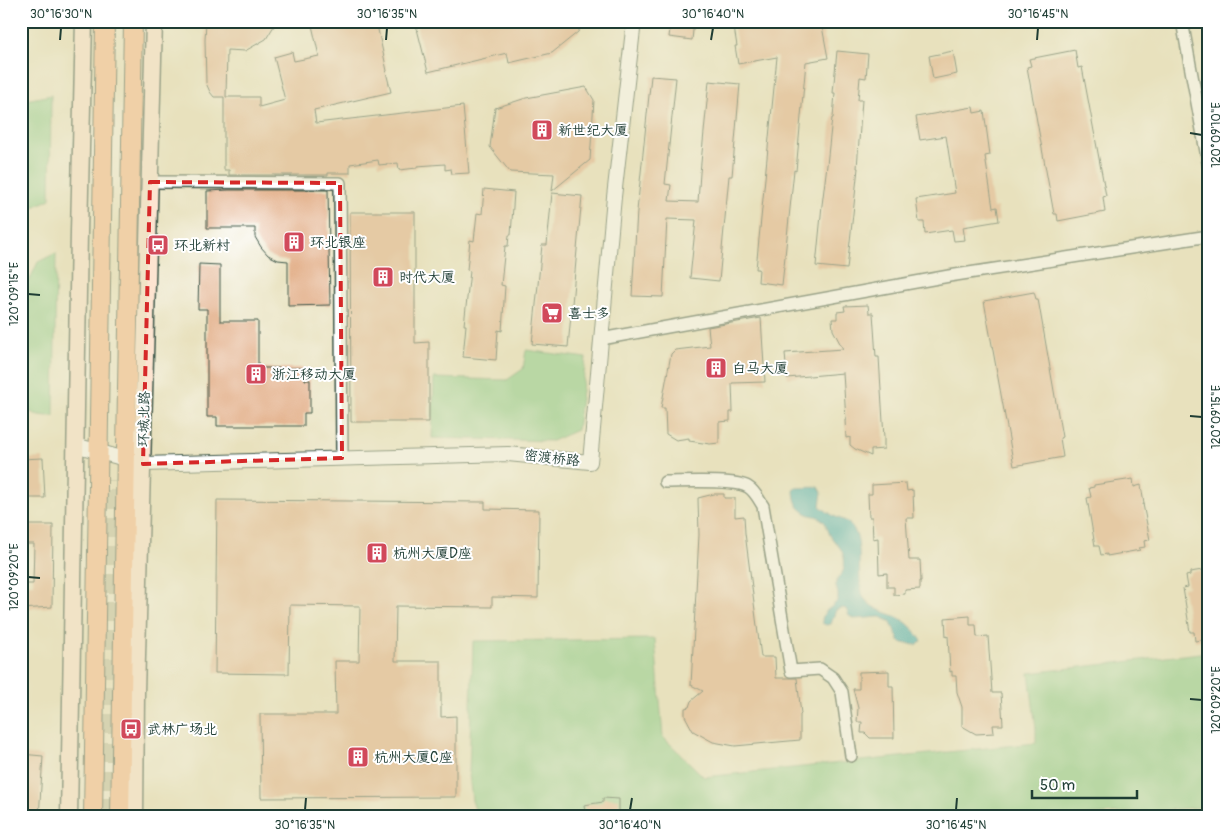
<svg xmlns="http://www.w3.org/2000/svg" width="1230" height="838" font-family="Pangolin,'LXGW WenKai TC',sans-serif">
<rect width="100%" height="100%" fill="#fff"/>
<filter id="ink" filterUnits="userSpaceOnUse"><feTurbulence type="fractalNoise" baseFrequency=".02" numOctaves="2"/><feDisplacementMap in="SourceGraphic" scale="10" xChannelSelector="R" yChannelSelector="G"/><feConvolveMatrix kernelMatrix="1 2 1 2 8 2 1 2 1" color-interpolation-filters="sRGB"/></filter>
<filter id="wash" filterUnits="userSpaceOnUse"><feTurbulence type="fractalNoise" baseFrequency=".0096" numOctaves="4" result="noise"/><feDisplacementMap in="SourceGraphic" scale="20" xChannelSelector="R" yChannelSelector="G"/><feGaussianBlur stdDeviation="1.12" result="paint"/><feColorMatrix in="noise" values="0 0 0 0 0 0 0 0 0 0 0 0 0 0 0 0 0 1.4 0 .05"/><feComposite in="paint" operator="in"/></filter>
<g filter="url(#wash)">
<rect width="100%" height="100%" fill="#e8e1bd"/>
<!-- green -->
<path fill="#81ca86" stroke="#50845d" d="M51 95 50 199 21 213V101Z
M56 253 54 416C39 416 31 415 21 404V287L30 279 38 262Z
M526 350 586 358 577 430 552 441 432 438 434 378 507 380 523 369Z
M655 639 663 737 704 777 1036 743V729L1029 673 1209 652V807L1062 817H478L472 801 469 774 473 641Z"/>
<!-- water -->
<path fill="#39aab6" stroke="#2c7475" d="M819 487 822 492 820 506C825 510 830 514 836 517 840 519 846 520 850 524 864 538 857 568 861 587 862 591 862 595 864 598 873 611 889 612 901 619 910 624 916 632 922 641L918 645 903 643 900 642 890 621 880 617 855 619 849 616 846 609 842 608 836 610 831 624 826 625 822 623C821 608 835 609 838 598 839 592 835 588 836 583 837 578 840 576 842 573 845 568 845 560 843 554 840 545 834 543 830 535 827 529 827 523 821 519 818 516 814 516 810 515 797 510 794 501 794 488Z
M1209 813V817H1156Z"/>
<g id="blocks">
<!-- building -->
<path fill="#e2ad86" d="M206 21H277L266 39 245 51 227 50 226 97H259V107L285 100 274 57 292 52 294 61 319 56 311 21H370L371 26 377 25 387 71 386 72 391 92 314 110 316 123 463 106 469 173 452 174 451 169 445 170V164L417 166V168L399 170 398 163 379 165 378 160 350 164V173H328V175H229V170H224V97H214L210 92 206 83 205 40Z
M415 21H585L578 32 552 53 509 63 507 53 428 72Z
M671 21H694L692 40 669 37Z
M733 21H821L828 58 806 62 796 171 794 170 782 285 758 282 759 269H756L777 57 738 64 735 46H737Z
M1075 50 1078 68 1082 67 1106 196 1103 197 1105 212 1058 221 1057 214H1054L1027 67 1031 66 1029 59Z
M837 51 868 54 866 78 860 77 858 100H862L857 168H858L847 269 816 266 822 205 827 165 832 118H833L835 93H833Z
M953 51 957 74 933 79 929 56Z
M651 76 676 78 665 184 671 185 669 201 698 202 700 173 709 81 740 84 732 176H729L719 281 690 278 696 220 667 219 663 297 632 296 637 211Z
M586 87 594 100 590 160 552 191 554 174 510 172 490 147 495 108 526 98Z
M973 107 974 113 984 111 990 155 985 156 993 208 997 207 999 221 963 227 965 240 954 241 952 230 925 234 924 222H919L916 199 955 193 946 136 920 140 916 117Z
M484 189 514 192 511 235H509L508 246H505L501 285 505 286 502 331 498 330 496 360 463 357 466 325H464L470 271 467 270 470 240 474 241 477 213 482 214Z
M229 190H328L330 305 288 306V261L278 260 268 255 261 247 255 237V228H207V191Z
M552 193 582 196 568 347 532 344 542 245H547Z
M350 212H415V343L429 342V422H351Z
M199 264 220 265V321H258V368H305V380H310V413H304V426H217V417H207V309H198Z
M1034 292 1036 299H1038L1062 437 1060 438 1063 457 1014 466 984 301Z
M868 305 869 313H873L876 357H879L884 438V449L871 450V456L855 449 850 445V437L846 438 845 420H846L843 373 787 378 785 353 843 349 833 330 832 319H837V312L845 311 844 306Z
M761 318 765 382 732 383 733 412H730V421L719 422V443L710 444 689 441V438L676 440 666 434 665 408H661L671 354 675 350 710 346 708 327Z
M43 458 45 498H21V459Z
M1133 479 1134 487 1141 485 1144 504H1143L1150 540 1144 541 1145 547 1139 548 1140 550 1107 556V554L1101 555 1099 546H1095L1087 498 1091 497 1089 488 1094 487V485Z
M906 483 907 491 913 490 914 518H906L909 560H920L921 581H920V589L905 590V594L894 595V587H887V573L879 574 878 538 873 539 872 517H869L868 494H872V485Z
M714 494H724V498H735V517L744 516 745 533 761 657H775L776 678H797L801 714 800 715V740L735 746 713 742 693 731 685 716V708L689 707 691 701 703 691 691 685 699 535 698 498Z
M217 500 485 502V509L539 510 538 598 492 597V607L396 606 395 661H441V717L456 716V797L261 798 260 714H336L335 661H359L360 606 290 605 289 674 215 673Z
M21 525H53L52 607 21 609V584H33L34 544H21Z
M1209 569V639L1195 641 1194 632H1190L1183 588 1188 587 1186 576 1190 575V572Z
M970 616V625H976L977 637 988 636 992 693H1001L1003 725H993L994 733 976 734 962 726V707L957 692 956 676H952V671L950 672 948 636 946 637 945 618Z
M889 671V686H893L894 738H870L865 733H861L862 722H857L858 708 853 689H859V672Z
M21 754 43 756 39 817H21Z
M603 798 619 799V817H586L584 805 603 802Z"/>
</g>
</g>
<g filter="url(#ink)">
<use href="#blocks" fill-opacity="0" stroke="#3d5649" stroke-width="1"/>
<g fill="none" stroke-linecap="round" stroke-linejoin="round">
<!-- trunk-tunnel -->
<path stroke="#c0c0a2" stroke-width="19" stroke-dasharray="19 9" stroke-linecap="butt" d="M106 817V480"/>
<!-- minor casing -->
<g stroke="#3d5649" stroke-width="14">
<path id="minor" d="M1182 21 1209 168
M150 182 340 183 342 458
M601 339 949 276 1209 236
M665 482C683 482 735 479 748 487 755 491 759 500 763 506L791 671 820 669 833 678 842 692 851 756"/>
</g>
<!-- tertiary casing -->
<g stroke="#3d5649" stroke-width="16">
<path id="tertiary" d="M75 445 143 464 508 454 590 462 614 197 634 21"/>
</g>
<!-- secondary casing -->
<g stroke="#3d5649" stroke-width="19">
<path id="secondary" d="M69 817 79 232 84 21
M135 817 136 693 154 21"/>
</g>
<!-- primary casing -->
<g stroke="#3d5649" stroke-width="20">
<path id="primary" d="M93 817 105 21
M120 817 133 21"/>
</g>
<!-- minor -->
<use href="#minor" stroke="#fff" stroke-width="11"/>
<!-- tertiary -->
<use href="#tertiary" stroke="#fff" stroke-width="14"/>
<!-- secondary -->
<use href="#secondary" stroke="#fde4d1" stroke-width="16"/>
<!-- primary -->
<use href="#primary" stroke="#fbbb8c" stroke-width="18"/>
</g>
</g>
<!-- marked area -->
<path d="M0 0H1230V838H0ZM150 182 340 183 342 458 143 464Z" fill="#e8e1bd" fill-opacity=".55" fill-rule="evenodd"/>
<path fill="none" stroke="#d62828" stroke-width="4" stroke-dasharray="10 6" stroke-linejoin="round" d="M150 182 340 183 342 458 143 464Z"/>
<!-- ticks -->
<path fill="none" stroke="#1f3d34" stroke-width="2" d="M60 40 61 28M386 40 387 28M711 40 713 28M1037 40 1038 28M1190 133 1202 135M28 294 40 295M1190 416 1202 417M28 577 40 578M1190 699 1202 700M305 810 306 798M630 810 632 798M956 810 957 798"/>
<!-- icons -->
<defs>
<g id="building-square" transform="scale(1.125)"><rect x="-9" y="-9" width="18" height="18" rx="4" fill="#d1495b" stroke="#fff"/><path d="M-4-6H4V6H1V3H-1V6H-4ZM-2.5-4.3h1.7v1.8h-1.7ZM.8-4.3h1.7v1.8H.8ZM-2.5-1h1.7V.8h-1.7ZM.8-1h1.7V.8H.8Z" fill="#fff"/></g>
<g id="bus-square" transform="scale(1.125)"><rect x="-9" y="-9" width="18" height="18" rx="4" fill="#d1495b" stroke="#fff"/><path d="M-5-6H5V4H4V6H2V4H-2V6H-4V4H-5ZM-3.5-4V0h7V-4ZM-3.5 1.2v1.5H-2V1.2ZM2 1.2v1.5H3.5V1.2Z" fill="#fff"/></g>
<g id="supermarket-square" transform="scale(1.125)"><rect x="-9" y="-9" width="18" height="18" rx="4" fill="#d1495b" stroke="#fff"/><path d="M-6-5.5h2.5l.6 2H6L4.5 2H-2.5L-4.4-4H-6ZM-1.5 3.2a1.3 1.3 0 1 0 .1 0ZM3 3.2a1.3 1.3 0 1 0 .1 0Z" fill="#fff"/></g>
</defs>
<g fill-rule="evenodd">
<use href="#building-square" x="542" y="130"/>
<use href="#building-square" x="294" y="242"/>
<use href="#bus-square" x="158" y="245"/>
<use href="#building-square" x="383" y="277"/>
<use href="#supermarket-square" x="552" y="313"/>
<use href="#building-square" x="716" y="368"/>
<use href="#building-square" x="256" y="374"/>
<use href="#building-square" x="377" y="553"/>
<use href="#bus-square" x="131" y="729"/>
<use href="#building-square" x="358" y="757"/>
</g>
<g text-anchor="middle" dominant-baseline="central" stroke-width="4" stroke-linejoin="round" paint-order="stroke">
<!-- poi labels -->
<g font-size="14" fill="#1f3d34" stroke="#fff" text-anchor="start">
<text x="558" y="130">新世纪大厦</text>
<text x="310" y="242">环北银座</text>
<text x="174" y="245">环北新村</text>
<text x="399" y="277">时代大厦</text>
<text x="568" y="313">喜士多</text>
<text x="732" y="368">白马大厦</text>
<text x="272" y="374">浙江移动大厦</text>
<text x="393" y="553">杭州大厦D座</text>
<text x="147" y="729">武林广场北</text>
<text x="374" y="757">杭州大厦C座</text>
</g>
<!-- street labels -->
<g font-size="14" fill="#1f3d34" stroke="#fff">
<text transform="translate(144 419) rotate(-89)">环城北路</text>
<text transform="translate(552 458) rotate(6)">密渡桥路</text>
</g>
</g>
<!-- margin -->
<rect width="1230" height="838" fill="none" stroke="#fff" stroke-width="55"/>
<!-- scale -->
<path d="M1032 790v8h105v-8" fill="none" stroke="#1f3d34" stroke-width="2.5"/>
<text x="1040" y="790" font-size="15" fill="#1f3d34" stroke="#ffffff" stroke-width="4" paint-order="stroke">50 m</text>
<rect x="28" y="28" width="1174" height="782" fill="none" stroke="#1f3d34" stroke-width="2"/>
<g font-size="12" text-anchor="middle" fill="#1f3d34">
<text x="61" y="18">30°16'30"N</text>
<text x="387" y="18">30°16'35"N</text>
<text x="713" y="18">30°16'40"N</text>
<text x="1038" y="18">30°16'45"N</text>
<text transform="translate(1216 135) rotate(-90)" y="4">120°09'10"E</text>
<text transform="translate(14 294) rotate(-90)" y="4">120°09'15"E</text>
<text transform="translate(1216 417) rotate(-90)" y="4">120°09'15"E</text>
<text transform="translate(14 577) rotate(-90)" y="4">120°09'20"E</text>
<text transform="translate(1216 700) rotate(-90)" y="4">120°09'20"E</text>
<text x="305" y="829">30°16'35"N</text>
<text x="630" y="829">30°16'40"N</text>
<text x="956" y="829">30°16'45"N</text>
</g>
</svg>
